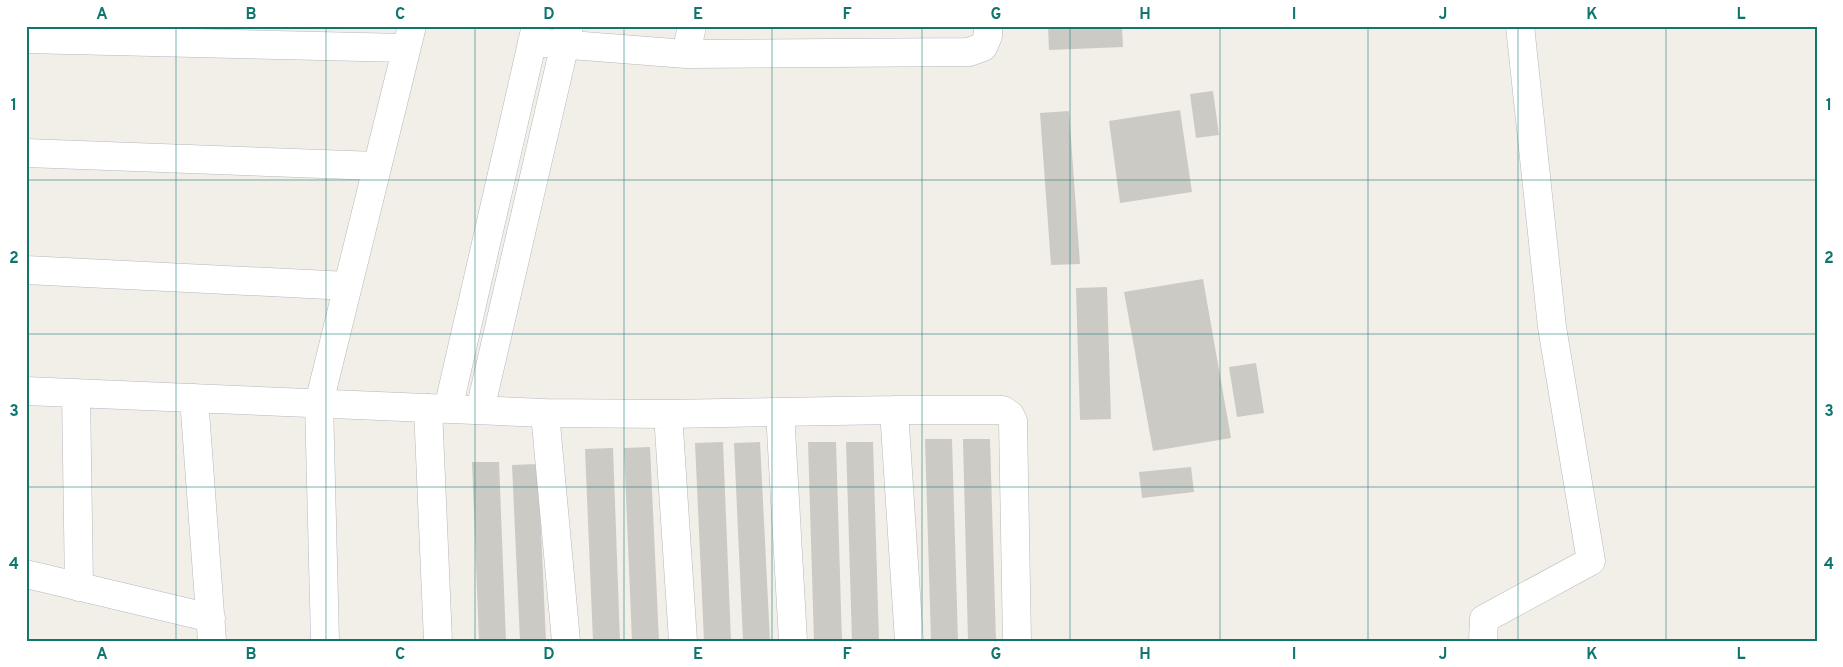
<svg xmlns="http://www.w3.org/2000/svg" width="1843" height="667" font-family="Overpass,sans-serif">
<rect width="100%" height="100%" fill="#f1efe8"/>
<!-- building -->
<path fill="#cccac5" d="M1048 26H1122L1123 47 1049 50Z
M1213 91 1219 135 1196 138 1190 94Z
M1180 110 1192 192 1120 203 1109 121Z
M1069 111 1080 264 1051 265 1040 113Z
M1203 279 1231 438 1153 451 1124 292Z
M1107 287 1111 419 1080 420 1076 288Z
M1256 363 1264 413 1237 417 1229 367Z
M925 439H952L958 641H931Z
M963 439H990L996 641H968Z
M723 442 731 641H704L695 443Z
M760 442 770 641H743L734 443Z
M808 442H836L842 641H814Z
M846 442H873L879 641H852Z
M650 447 659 641H632L624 448Z
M613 448 620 641H593L585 449Z
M472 462H499L506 641H479Z
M538 464 546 641H520L512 465Z
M1191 467 1194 492 1142 498 1139 472Z"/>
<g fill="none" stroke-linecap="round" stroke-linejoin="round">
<!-- minor casing -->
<g stroke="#b5b8bc" stroke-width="29">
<path id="minor" d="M26 39 406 48
M532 42 686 54 969 52 983 47 988 36V26
M686 54 692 26
M26 153 377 166
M26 270 348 286
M26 391 545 413 668 414 894 410H1003L1010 415 1013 421 1017 641
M76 393 79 587
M194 398 212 641
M428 408 438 641
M448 409 536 26
M480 410 569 26
M894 410 909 641
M780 412 793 641
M545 413 566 641
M668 414 683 641
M26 574 211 618
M325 641 319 403 412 26
M1483 641 1484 619 1591 561 1552 327 1520 26"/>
</g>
<!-- minor -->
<use href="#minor" stroke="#fff" stroke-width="28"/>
</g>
<!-- grid -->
<path fill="none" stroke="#0f766e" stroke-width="1" stroke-opacity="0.55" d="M176 26V641M326 26V641M475 26V641M624 26V641M772 26V641M922 26V641M1070 26V641M1220 26V641M1368 26V641M1518 26V641M1666 26V641M26 180H1817M26 334H1817M26 487H1817"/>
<!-- border -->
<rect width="1843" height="667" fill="none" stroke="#ffffff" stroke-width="55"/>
<rect x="28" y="28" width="1788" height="612" fill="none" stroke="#0f766e" stroke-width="2"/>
<g font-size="16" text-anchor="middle" font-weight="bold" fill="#0f766e">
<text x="102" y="19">A</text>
<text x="251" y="19">B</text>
<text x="400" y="19">C</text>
<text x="549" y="19">D</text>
<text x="698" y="19">E</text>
<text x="847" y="19">F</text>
<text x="996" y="19">G</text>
<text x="1145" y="19">H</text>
<text x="1294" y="19">I</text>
<text x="1443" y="19">J</text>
<text x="1592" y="19">K</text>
<text x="1741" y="19">L</text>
<text x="14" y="110">1</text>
<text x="1829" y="110">1</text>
<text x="14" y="263">2</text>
<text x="1829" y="263">2</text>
<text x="14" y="416">3</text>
<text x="1829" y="416">3</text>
<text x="14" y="569">4</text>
<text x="1829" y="569">4</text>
<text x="102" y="659">A</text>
<text x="251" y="659">B</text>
<text x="400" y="659">C</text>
<text x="549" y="659">D</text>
<text x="698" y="659">E</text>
<text x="847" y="659">F</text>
<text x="996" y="659">G</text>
<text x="1145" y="659">H</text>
<text x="1294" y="659">I</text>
<text x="1443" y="659">J</text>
<text x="1592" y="659">K</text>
<text x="1741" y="659">L</text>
</g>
</svg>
